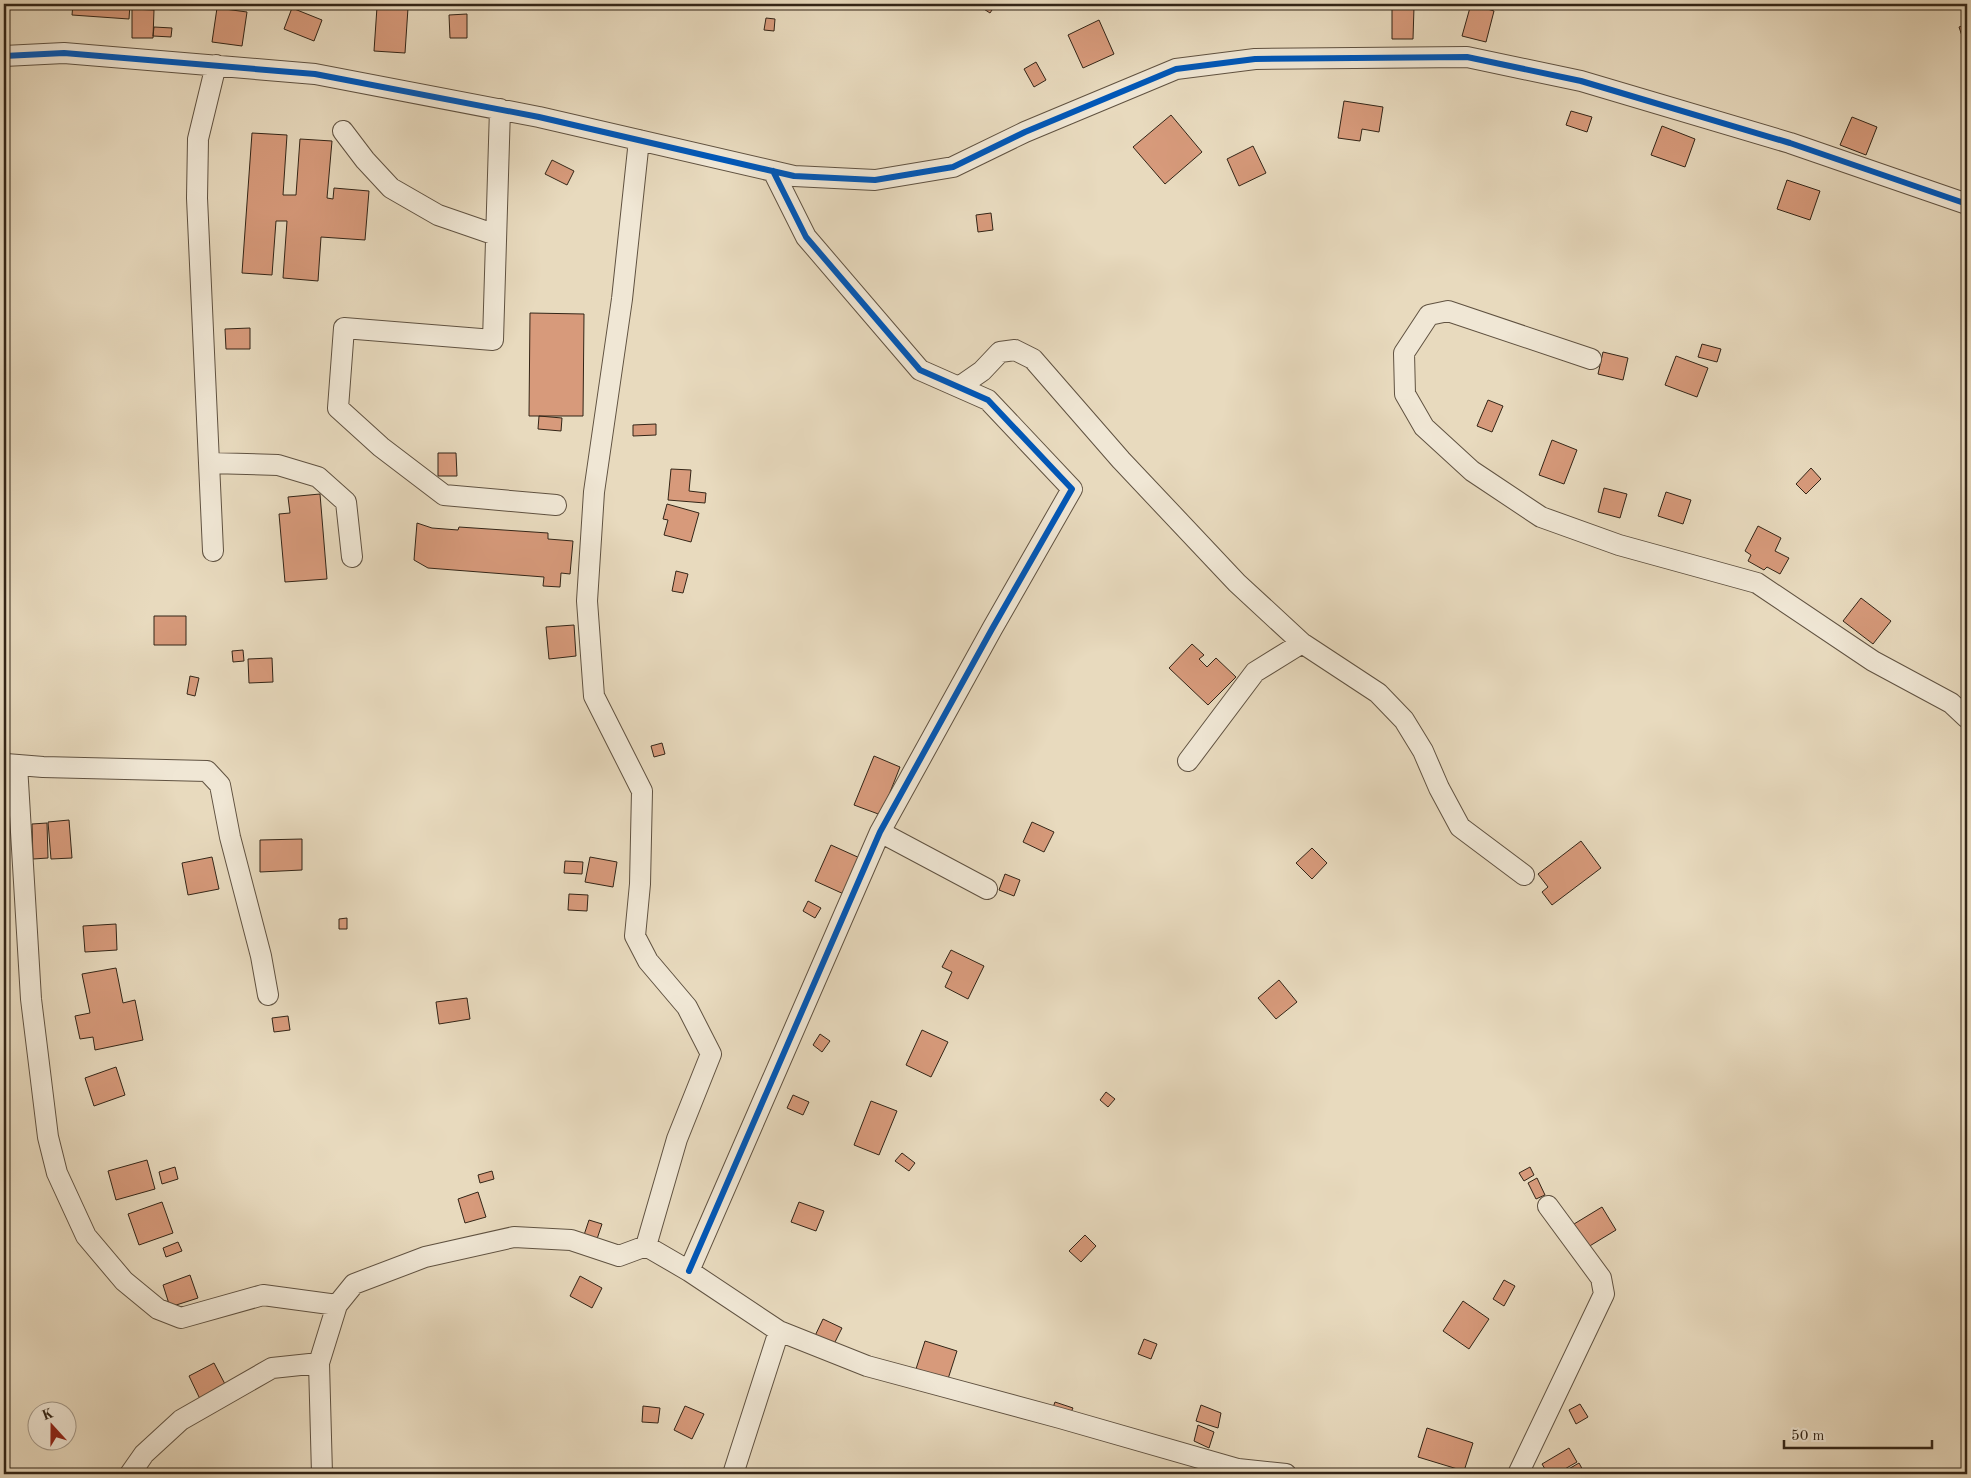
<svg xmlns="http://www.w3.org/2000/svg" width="1971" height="1478" font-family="'Old Standard TT',serif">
<rect width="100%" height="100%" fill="#e8dabe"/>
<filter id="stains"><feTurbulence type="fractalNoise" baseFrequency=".004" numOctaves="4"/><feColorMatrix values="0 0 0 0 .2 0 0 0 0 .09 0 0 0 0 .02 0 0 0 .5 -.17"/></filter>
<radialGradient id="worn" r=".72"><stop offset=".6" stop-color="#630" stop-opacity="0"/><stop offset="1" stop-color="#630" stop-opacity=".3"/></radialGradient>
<!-- building -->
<path fill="#d79a7b" stroke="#332517" d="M4 4H18V8L4 9Z
M73 4H130L129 19 72 15Z
M976 4H996L990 13Z
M1471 4 1494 11 1486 42 1462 36Z
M377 7 408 8 405 53 374 51Z
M1392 7H1414L1413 39H1392Z
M217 8 247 12 242 46 212 42Z
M292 8 322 20 314 41 284 29Z
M132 9 154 10 153 38H132Z
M467 14V38H450L449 15Z
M766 18 775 19 774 31 764 30Z
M1099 20 1114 54 1083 68 1068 35Z
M1967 24V40L1964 42 1959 27Z
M154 27 172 28 171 37 153 36Z
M1036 62 1046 80 1034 87 1024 69Z
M1344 101 1383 107 1379 132 1362 129 1360 141 1338 138Z
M1571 111 1592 117 1587 132 1566 125Z
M1171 115 1202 152 1165 184 1133 147Z
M1852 117 1877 127 1866 155 1840 145Z
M1662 126 1695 139 1685 167 1651 155Z
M252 133 287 135 283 195H296L300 139 332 141 327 198 333 199 334 188 369 191 365 240 321 237 318 281 283 278 287 221H276L272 275 242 273Z
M1253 146 1266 173 1239 186 1227 159Z
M552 160 574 171 567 185 545 174Z
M1787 180 1820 191 1810 220 1777 209Z
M991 213 993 230 978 232 976 215Z
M530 313 584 314 583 416H529Z
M250 328V349H226L225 329Z
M1702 344 1721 349 1717 362 1698 357Z
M1603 352 1628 358 1623 380 1598 374Z
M1676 356 1708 368 1697 397 1665 385Z
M1488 400 1503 406 1492 432 1477 426Z
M539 416 562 418 561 431 538 429Z
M656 424V435L633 436V425Z
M1552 440 1577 450 1564 484 1539 475Z
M438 453H456L457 476H438Z
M1811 468 1821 479 1806 494 1796 484Z
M671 469 691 470 689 491 706 493 705 503 668 500Z
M1604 488 1627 494 1620 518 1598 512Z
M1666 492 1691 500 1683 524 1658 516Z
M320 494 327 579 285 582 279 514 290 513 288 497Z
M667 504 699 513 691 542 664 535 668 520 663 519Z
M417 523 432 528 458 530 459 527 548 533V539L573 541 570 574 561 573 560 587 543 586 544 577 428 568 414 560Z
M1758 526 1781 538 1775 551 1789 558 1780 574 1767 567 1764 570 1748 561 1751 555 1745 551Z
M676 571 688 574 683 593 672 591Z
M1861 598 1891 621 1873 644 1843 621Z
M154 616H186V645H154Z
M574 625 576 656 549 659 546 627Z
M1192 644 1204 655 1199 659 1207 667 1216 658 1236 677 1208 705 1169 668Z
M243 650 244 661 233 662 232 651Z
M272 658 273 682 249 683 248 659Z
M190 676 199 678 195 696 187 694Z
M662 743 665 754 654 757 651 746Z
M874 756 900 767 881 815 854 805Z
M69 820 72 858 51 859 48 822Z
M1032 822 1054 832 1044 852 1023 842Z
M47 823 48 858 33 859 32 824Z
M302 839V870L260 872V840Z
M1581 841 1601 868 1552 905 1542 892 1548 887 1538 874Z
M831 845 862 859 846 895 815 881Z
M1312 848 1327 863 1312 879 1296 863Z
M212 857 219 889 188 895 182 863Z
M590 857 617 862 613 887 585 882Z
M565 861 583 862 582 874 564 873Z
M1005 874 1020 880 1014 896 999 890Z
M569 894 588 895 587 911 568 910Z
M808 901 821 908 815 918 803 911Z
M347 918V929H339V919Z
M116 924 117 950 85 952 83 926Z
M951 950 984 966 968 999 945 987 952 972 942 967Z
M116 968 123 1003 135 1000 143 1040 95 1050 93 1037 80 1039 75 1016 90 1013 82 974Z
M1279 980 1297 1002 1276 1019 1258 998Z
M467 998 470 1019 439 1024 436 1002Z
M288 1016 290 1030 274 1032 272 1018Z
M922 1030 948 1042 931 1077 906 1065Z
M820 1034 830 1041 822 1052 813 1045Z
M116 1067 125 1095 94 1106 85 1078Z
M1106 1092 1115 1099 1108 1107 1100 1100Z
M793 1095 809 1102 803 1115 787 1108Z
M871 1101 897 1111 879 1155 854 1145Z
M902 1153 915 1163 909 1171 895 1161Z
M147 1160 155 1189 116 1200 108 1171Z
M175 1167 178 1179 162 1184 159 1172Z
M1530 1167 1534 1175 1524 1181 1519 1173Z
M492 1171 494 1179 480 1183 478 1175Z
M1537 1178 1545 1195 1536 1199 1528 1183Z
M478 1192 486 1217 465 1223 458 1199Z
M162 1202 173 1233 139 1245 128 1214Z
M799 1202 824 1211 816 1231 791 1222Z
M1602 1207 1616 1230 1588 1247 1574 1224Z
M589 1220 602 1224 597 1239 584 1235Z
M1085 1235 1096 1246 1081 1262 1069 1251Z
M178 1242 182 1251 166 1257 163 1248Z
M190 1275 198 1298 170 1307 163 1285Z
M580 1276 602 1288 592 1308 570 1296Z
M1504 1280 1515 1286 1504 1306 1493 1299Z
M1463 1301 1489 1319 1469 1349 1443 1331Z
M823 1319 842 1328 832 1348 813 1340Z
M1144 1339 1157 1344 1151 1359 1138 1354Z
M925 1341 957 1351 947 1382 915 1372Z
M214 1363 226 1386 200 1399 189 1376Z
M1055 1402 1073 1408 1069 1416 1052 1410Z
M1580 1404 1588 1417 1576 1424 1569 1410Z
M1201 1405 1221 1413 1218 1428 1196 1421Z
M643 1406 660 1408 658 1423 642 1422Z
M685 1406 704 1414 692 1439 674 1430Z
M1198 1425 1214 1432 1209 1448 1194 1441Z
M1427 1428 1473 1443 1464 1471 1418 1457Z
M1569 1448 1577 1462 1556 1474H1548L1542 1464Z
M1579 1463 1585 1474H1560Z"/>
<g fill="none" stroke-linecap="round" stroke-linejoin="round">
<!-- minor casing -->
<g stroke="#605241" stroke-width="22">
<path id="minor" d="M4 56 64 53 315 74 539 117 794 176 875 180 953 167 1025 132 1176 69 1255 59 1467 57 1581 81 1790 143 1967 204
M500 109 493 340 344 328 338 408 381 447 444 495 556 505
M343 131 365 160 391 188 438 215 496 235
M639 140 622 299 594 492 587 601 594 696 642 791 640 884 635 936 648 961 687 1007 711 1054 677 1139 646 1246
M1591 359 1448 311 1429 315 1404 353 1405 394 1424 427 1472 471 1541 517 1619 545 1757 583 1873 661 1951 703 1967 718
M959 387 982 371 1000 352 1015 350 1033 359 1121 460 1237 583 1302 643 1378 693 1404 720 1423 751 1439 788 1460 827 1524 875
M209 463 278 465 318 477 346 502 352 557
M213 551 197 198 198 139 216 65
M1188 761 1255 672 1302 643
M6 764 43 767 207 771 220 785 230 837 261 956 268 995
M17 765 31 999 48 1137 57 1173 86 1236 124 1281 158 1309 181 1318 263 1295 337 1305
M880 832 987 889
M689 1271 880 832 992 629 1072 489 988 400 920 370 806 237 773 171
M130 1474 144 1454 181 1420 272 1368 319 1363
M322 1474 319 1363 337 1305 354 1284 425 1257 514 1237 571 1240 619 1256 646 1246 689 1271 779 1331 867 1366 1060 1418 1238 1469 1286 1474
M733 1474 779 1331
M1518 1474 1604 1294 1601 1278 1548 1206"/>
</g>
<!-- minor -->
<use href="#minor" stroke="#f0e7d5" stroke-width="20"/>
<!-- cycleway casing -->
<g stroke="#f0e7d5" stroke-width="9">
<path id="cycleway" d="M4 56 64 53 315 74 539 117 794 176 875 180 953 167 1025 132 1176 69 1255 59 1467 57 1581 81 1790 143 1967 204
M689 1271 880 832 992 629 1072 489 988 400 920 370 806 237 773 171"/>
</g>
<!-- cycleway -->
<use href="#cycleway" stroke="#0057b8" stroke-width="6"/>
</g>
<!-- margin -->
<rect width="1971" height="1478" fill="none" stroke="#e8dabe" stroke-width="20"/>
<rect x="5" y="5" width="1961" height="1468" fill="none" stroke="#332517" stroke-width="2.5"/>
<rect x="10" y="10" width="1951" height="1458" fill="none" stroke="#332517"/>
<!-- north arrow -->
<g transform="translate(52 1426) rotate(339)"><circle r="24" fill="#f0e7d5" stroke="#a49989"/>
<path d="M0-4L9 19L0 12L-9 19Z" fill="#8f2418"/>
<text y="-8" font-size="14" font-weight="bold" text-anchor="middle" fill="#332517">K</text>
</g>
<!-- scale -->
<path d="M1784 1440v8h148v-8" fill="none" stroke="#332517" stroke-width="2.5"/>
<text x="1791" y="1440" font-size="15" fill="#332517" stroke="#f0e7d5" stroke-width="4" paint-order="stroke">50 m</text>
<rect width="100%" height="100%" filter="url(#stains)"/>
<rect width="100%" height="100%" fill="url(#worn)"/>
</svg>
